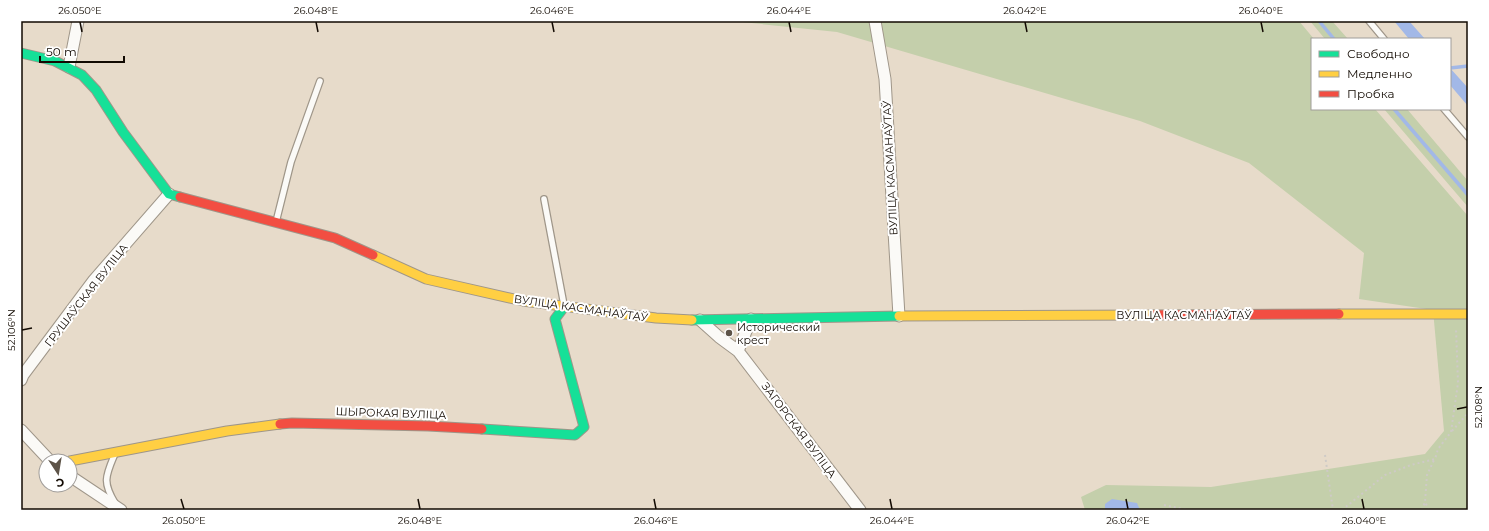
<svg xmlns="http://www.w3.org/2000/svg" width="1489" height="531" font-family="Montserrat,sans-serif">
<rect width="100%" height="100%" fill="#e7dbca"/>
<!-- green -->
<path fill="#c4cfab" d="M732 21H1299L1314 39H1312V109H1375L1468 216V510H1085L1081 497 1106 485 1211 487 1425 454 1444 431 1433 310 1359 299 1364 253 1249 163 1140 121 837 32Z
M1310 21H1332L1348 39H1325Z
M1384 109H1407L1468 181V207Z"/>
<!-- water -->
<path fill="#a2b8e7" d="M1394 21H1409L1425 39H1409Z
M1450 68 1468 88V106L1450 85Z
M1112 499 1137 503 1140 510H1105V504Z"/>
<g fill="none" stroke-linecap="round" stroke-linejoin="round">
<!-- stream -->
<path stroke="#a2b8e7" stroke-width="3.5" d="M1319 21 1334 39
M1450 68 1468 66
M1394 109 1468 195"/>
<!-- lane casing -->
<g stroke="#9f9689" stroke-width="8">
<path id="lane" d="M1369 21 1384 39
M1444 109 1468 137
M544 199 564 305
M276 222 291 162 320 81
M114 456C105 477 103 483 115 503"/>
</g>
<!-- street casing -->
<g stroke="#9f9689" stroke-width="13">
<path id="street" d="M875 21 885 79 899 316
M69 67 78 21
M700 320 719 337 738 351 860 510
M738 351 751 319
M21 380 23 375 94 280 169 194
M21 430 50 461
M70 476 121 510"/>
</g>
<!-- fast casing -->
<g stroke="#9f9689" stroke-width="11">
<path id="fast" d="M21 53 55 61 82 75 96 90 123 132 169 194 180 197
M692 320 899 316
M482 429 575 435 584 427 555 319 564 307"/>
</g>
<!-- slow casing -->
<g stroke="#9f9689" stroke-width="11">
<path id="slow" d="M373 255 426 279 523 301 656 318 692 320
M1339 314H1468
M899 316 1153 315
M70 461 227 431 280 424"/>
</g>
<!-- jam casing -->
<g stroke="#9f9689" stroke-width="11">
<path id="jam" d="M180 197 335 238 373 255
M1153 315 1339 314
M280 424 292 423 428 426 482 429"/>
</g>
<!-- path -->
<path stroke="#cecac6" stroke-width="2" stroke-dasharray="2 3" stroke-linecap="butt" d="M1452 431 1468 413
M1325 455 1333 510
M1164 505 1188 510
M1342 510 1385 475 1411 465 1435 459 1438 449 1451 432 1458 383 1456 328
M1422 510 1425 502
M1429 510 1425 502 1427 475 1434 460"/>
<!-- lane -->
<use href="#lane" stroke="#fbfaf7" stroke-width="5.5"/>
<!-- street -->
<use href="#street" stroke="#fbfaf7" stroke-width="11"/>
<!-- fast -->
<use href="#fast" stroke="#16e098" stroke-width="9"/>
<!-- slow -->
<use href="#slow" stroke="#ffcf43" stroke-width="9"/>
<!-- jam -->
<use href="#jam" stroke="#f24e42" stroke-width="9"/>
</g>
<!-- ticks -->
<path fill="none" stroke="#120a02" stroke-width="1.5" d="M80 22 82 32M316 22 318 32M552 22 554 32M789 22 791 32M1025 22 1027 32M1261 22 1263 32M22 330 32 328M1457 409 1467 407M181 499 184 509M418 499 420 509M654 499 656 509M890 499 892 509M1126 499 1128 509M1362 499 1364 509"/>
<!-- markers -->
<circle fill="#5d5348" stroke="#fff" stroke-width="1.5" cx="729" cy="333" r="4"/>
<g text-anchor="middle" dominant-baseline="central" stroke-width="4" stroke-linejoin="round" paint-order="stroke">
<!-- street labels -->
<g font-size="11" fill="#120a02" stroke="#fff">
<text transform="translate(890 168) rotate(-93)">ВУЛІЦА КАСМАНАЎТАЎ</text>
<text transform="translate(86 295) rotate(-52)">ГРУШАЎСКАЯ ВУЛІЦА</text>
<text transform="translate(581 308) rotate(8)">ВУЛІЦА КАСМАНАЎТАЎ</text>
<text x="1184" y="315">ВУЛІЦА КАСМАНАЎТАЎ</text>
<text transform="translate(391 413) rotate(2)">ШЫРОКАЯ ВУЛІЦА</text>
<text transform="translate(799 430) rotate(53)">ЗАГОРСКАЯ ВУЛІЦА</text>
</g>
<!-- poi labels -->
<g font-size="11" fill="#120a02" stroke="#fff" text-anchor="start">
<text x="737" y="327">Исторический<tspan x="737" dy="13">крест</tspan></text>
</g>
</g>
<!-- border -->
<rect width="1489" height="531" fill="none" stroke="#ffffff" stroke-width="44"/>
<!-- legend -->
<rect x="1311" y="38" width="140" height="72" fill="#ffffff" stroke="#a09d9a"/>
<rect x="1319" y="51" width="20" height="6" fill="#16e098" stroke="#a09d9a"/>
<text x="1347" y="58" font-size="12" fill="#120a02">Свободно</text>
<rect x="1319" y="71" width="20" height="6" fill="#ffcf43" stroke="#a09d9a"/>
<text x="1347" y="78" font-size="12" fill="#120a02">Медленно</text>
<rect x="1319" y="91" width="20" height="6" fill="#f24e42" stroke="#a09d9a"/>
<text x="1347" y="98" font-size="12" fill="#120a02">Пробка</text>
<!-- north arrow -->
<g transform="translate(58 473) rotate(168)"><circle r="19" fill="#ffffff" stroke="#a09d9a"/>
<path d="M0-3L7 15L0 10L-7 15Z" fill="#5d5348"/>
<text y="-6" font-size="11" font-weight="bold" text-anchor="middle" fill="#120a02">С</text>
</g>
<!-- scale -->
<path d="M40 56v6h84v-6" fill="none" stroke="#120a02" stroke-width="2"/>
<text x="46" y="56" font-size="12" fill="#120a02" stroke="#ffffff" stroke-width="3" paint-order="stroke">50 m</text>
<rect x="22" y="22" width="1445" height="487" fill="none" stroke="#120a02" stroke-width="1.5"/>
<g font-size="10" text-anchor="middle" fill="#120a02">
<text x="80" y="14">26.050°E</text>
<text x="316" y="14">26.048°E</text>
<text x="552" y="14">26.046°E</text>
<text x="789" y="14">26.044°E</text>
<text x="1025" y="14">26.042°E</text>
<text x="1261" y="14">26.040°E</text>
<text transform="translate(11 330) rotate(-90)" y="4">52.106°N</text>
<text transform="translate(1478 407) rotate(-90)" y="4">52.108°N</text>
<text x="184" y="524">26.050°E</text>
<text x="420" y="524">26.048°E</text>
<text x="656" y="524">26.046°E</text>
<text x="892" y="524">26.044°E</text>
<text x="1128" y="524">26.042°E</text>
<text x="1364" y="524">26.040°E</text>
</g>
</svg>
